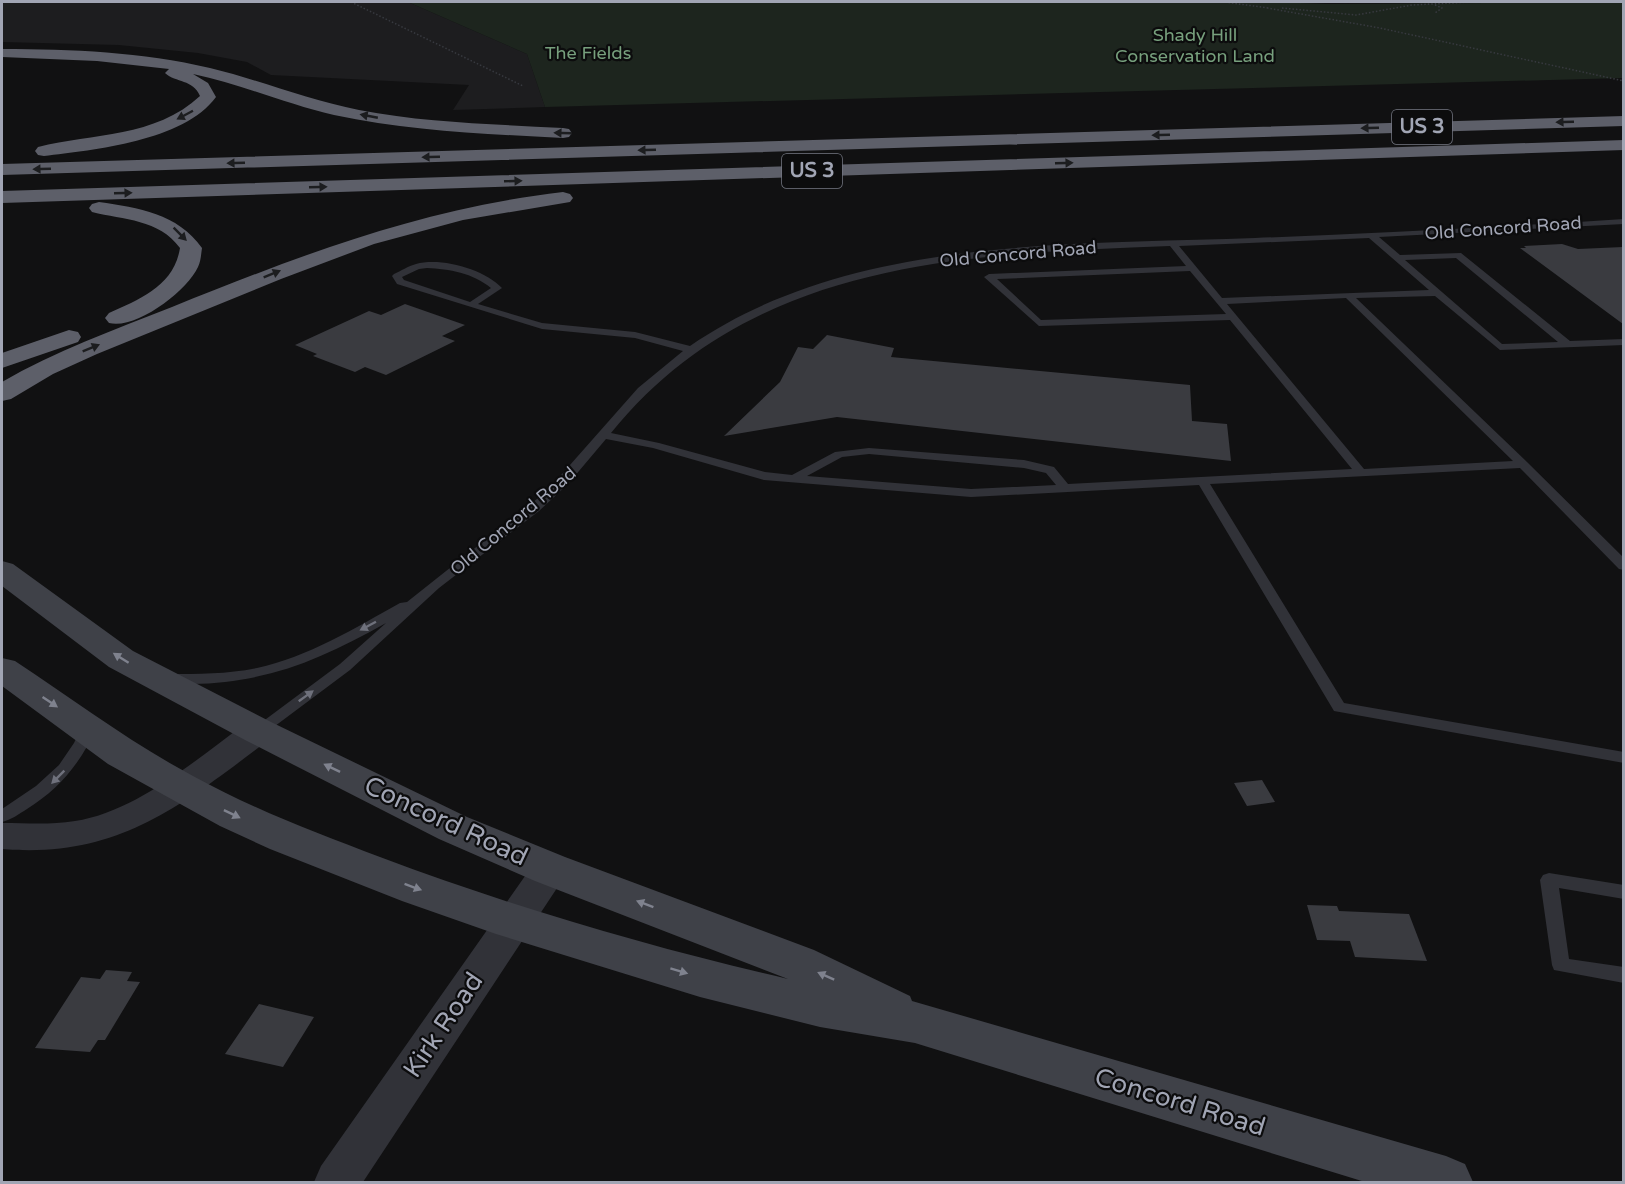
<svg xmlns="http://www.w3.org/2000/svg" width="1625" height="1184" font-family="'Varela Round',sans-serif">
<rect width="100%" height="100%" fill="#111112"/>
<!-- built -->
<path fill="#1d1d1f" d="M2 2H408L527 54 545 107 453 110 469 85 271 75 247 62 198 53 119 45 2 42Z"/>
<!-- green -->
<path fill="#1d251e" d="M408 2H1272L1328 4 1623 2V78L545 107 527 54Z"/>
<!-- building -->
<path fill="#3a3b40" d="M1562 244 1578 249 1623 247V324L1520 248H1526L1524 246Z
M405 304 465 325 442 336 455 341 386 375 365 367 355 372 313 356 317 354 295 345 369 311 381 315Z
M827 335 894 348 891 357 1190 385 1192 421 1227 424 1231 461 837 417 724 436 780 382 798 347 813 349Z
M1262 780 1275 802 1247 806 1234 783Z
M1307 905 1337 906 1339 911 1409 914 1427 961 1355 957 1350 941 1317 940Z
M106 970 132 972 127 981 140 982 105 1040H98L90 1052 35 1048 81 977 100 979Z
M259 1004 314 1017 283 1067 225 1054Z"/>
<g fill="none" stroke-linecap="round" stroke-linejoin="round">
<!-- path -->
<path stroke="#37393f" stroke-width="1.5" stroke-dasharray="1.5 2" stroke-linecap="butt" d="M351 2 523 86
M1225 2 1268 8
M1435 5 1442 8 1435 13
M1267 8 1380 28 1624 81
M1282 8 1356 15 1412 5 1471 2"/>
<!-- lane -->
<path fill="#313238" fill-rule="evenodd" d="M1624 219V224L1379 237 1400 255 1461 253 1570 341 1624 339V345L1500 350 1435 296 1356 298 1527 462 1624 558V570L1619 569 1520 468 1210 484 1344 703 1624 752V763L1334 711 1199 485 971 497 764 480 653 448 606 439 568 484 539 511 439 588 350 670 263 735H253L250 731 340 664 386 623C322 659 267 683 192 684 183 684 168 687 162 679L169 674C198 674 228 674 257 668 308 657 355 628 400 603L407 602 547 491 638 388 683 351 635 338 542 329 397 284 392 276 394 274C401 271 408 266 416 264 441 257 484 269 502 288L478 304 542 323 635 332 690 346C849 236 1070 245 1255 238 1378 233 1501 227 1624 219ZM1369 238 1429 290 1222 298 1179 246ZM1170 246 1186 266 989 274 984 277 1039 326 1230 320 1352 469 1068 484 1054 467 1024 460 869 448 835 452 792 475 765 472 659 443 611 433C751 260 964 254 1170 246ZM1456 258 1558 342 1502 344 1405 260ZM427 268C449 269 473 273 491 288L470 302 404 280 402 277 419 269ZM1190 271 1226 314 1041 320 997 279ZM1346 298 1513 461 1364 469 1227 304ZM869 454 1024 468 1046 473 1056 485 971 489 807 476 842 457Z
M88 723 93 724 96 728C81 763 59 789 27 809 19 814 11 820 2 822V809L36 786 59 765 74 743 83 724Z
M1549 873 1624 885V899L1559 888 1569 959 1624 967V983L1554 970 1552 965 1540 880 1543 875Z"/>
<!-- street -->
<path fill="#313238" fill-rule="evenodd" d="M258 720 270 723 274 731 270 739C182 805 118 859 2 849V823C27 823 50 825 75 821 136 812 197 759 246 723Z
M550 855 563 859 568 869 563 879 363 1182H314L321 1166 537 859Z"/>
<!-- secondary -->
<path fill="#3f4148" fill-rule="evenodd" d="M2 561 13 564 133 651 271 722 467 817 565 857 814 950 910 996 912 1001 1446 1156 1465 1164 1473 1182H1365L915 1043 820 1027 700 997 496 934 402 901 270 849 220 826 108 764 2 686V658L15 661C74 700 131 743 193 776 253 809 316 833 380 857 513 907 650 947 788 979L535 881 439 839 245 740 109 667 2 586Z"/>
<!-- highway -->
<path fill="#5d5f69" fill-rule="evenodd" d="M2 49C72 49 142 52 210 68 260 80 308 100 359 110 426 123 495 124 563 128L569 129 572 133 569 137 563 138C486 134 410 131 334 115 286 104 241 84 193 74L208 83 216 97C184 141 94 150 44 156L38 155 35 151 38 147C93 133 155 138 200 96 193 79 176 83 165 73L169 69 97 61 2 57Z
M1624 116V126L2 175V164Z
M1624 140V150L2 203V191Z
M563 192 570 194 573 198 570 202 463 220 374 244 281 279 97 354 53 374 11 399 2 401V382C55 351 114 330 172 307 304 254 420 209 563 192Z
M99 202C139 208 177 213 202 248 201 254 201 261 198 267 187 291 136 330 109 323L105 318 109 313C140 299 174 286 180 248 159 219 124 220 92 212L89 208 92 204Z
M69 330 78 332 81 337 78 342 2 368V353Z"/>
</g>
<!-- one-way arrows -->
<defs><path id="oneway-solid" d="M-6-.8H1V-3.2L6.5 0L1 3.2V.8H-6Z" transform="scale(1.5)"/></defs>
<g fill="#1c1d1f">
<use href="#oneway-solid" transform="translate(185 115) rotate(152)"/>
<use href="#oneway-solid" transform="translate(369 116) rotate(-169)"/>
<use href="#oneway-solid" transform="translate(1565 122) rotate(178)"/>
<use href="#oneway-solid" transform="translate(1370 128) rotate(178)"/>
<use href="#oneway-solid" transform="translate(563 133) rotate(-178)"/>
<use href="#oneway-solid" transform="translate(1161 135) rotate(178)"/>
<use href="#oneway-solid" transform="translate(647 150) rotate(178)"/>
<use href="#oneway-solid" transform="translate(431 157) rotate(178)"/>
<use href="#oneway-solid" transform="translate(236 163) rotate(178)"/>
<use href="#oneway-solid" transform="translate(1064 163) rotate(-2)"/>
<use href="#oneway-solid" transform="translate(42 169) rotate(178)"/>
<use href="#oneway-solid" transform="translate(513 181) rotate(-2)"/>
<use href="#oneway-solid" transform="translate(318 187) rotate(-2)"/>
<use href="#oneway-solid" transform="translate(123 193) rotate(-2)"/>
<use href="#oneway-solid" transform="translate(180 234) rotate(45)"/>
<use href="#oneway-solid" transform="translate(272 274) rotate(-22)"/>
<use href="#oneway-solid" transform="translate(91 348) rotate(-22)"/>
</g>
<g fill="#6f717c">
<use href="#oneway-solid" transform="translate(368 626) rotate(152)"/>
<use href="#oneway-solid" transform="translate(306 696) rotate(-36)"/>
<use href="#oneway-solid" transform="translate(58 777) rotate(135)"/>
</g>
<g fill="#7f828e">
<use href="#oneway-solid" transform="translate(121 658) rotate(-148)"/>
<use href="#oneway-solid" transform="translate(50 702) rotate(34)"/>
<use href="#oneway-solid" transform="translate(332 768) rotate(-154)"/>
<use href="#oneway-solid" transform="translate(232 814) rotate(26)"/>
<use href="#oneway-solid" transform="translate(413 887) rotate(20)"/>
<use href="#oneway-solid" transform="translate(645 904) rotate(-159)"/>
<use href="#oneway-solid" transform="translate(679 971) rotate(17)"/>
<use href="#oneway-solid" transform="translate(826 976) rotate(-156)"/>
</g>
<g text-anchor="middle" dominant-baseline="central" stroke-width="4.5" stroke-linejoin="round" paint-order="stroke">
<!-- far-park labels -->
<g font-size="18" fill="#77a07d" stroke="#0c0c0d">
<text x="1195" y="35">Shady Hill<tspan x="1195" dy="21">Conservation Land</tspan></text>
<text x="588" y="53">The Fields</text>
</g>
<!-- far-street labels -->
<g font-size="18" fill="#a1a5b4" stroke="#0c0c0d">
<text transform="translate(1503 228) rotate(-4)">Old Concord Road</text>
<text transform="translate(1018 254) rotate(-5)">Old Concord Road</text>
<text transform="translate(513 521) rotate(-40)">Old Concord Road</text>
</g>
<!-- shield labels -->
<g fill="#0c0c0d" stroke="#747782" stroke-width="1.5">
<rect x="1392" y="110" width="60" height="34" rx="4.5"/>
<rect x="782" y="154" width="60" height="34" rx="4.5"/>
</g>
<g font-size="20" font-weight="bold" fill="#a1a5b4">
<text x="1422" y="127">US 3</text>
<text x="812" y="171">US 3</text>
</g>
<!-- near-street labels -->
<g font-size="26" fill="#a1a5b4" stroke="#0c0c0d">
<text transform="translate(446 821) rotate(25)">Concord Road</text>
<text transform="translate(443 1025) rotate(-56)">Kirk Road</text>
<text transform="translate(1180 1102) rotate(17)">Concord Road</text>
</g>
</g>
<!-- border -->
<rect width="1625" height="1184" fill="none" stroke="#a1a5b4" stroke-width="6"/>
</svg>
